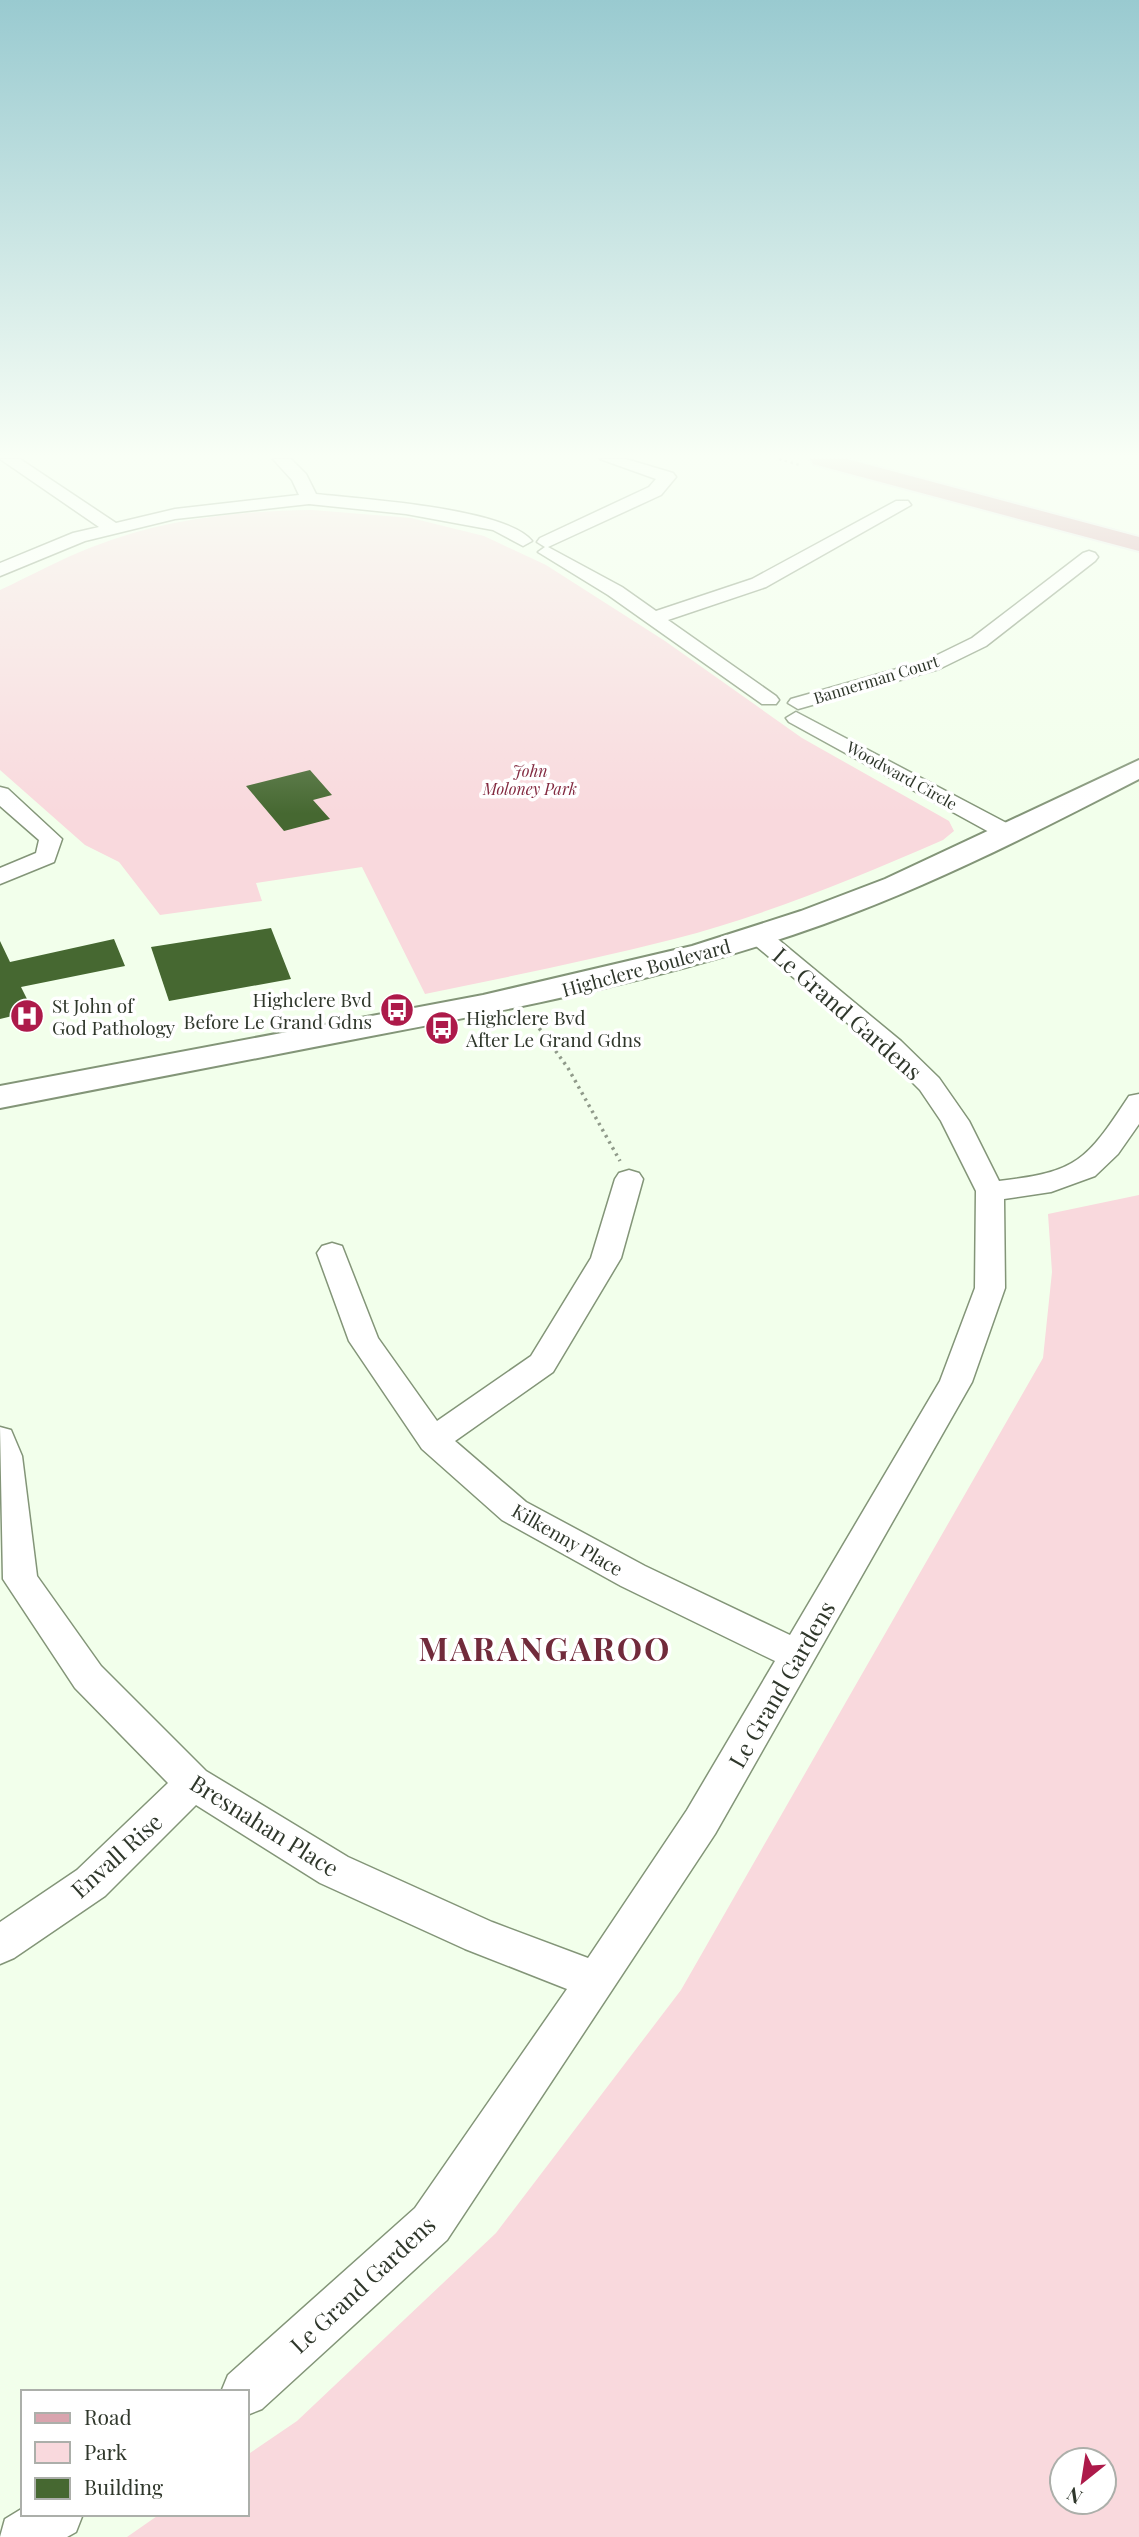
<svg xmlns="http://www.w3.org/2000/svg" width="1139" height="2537" font-family="'Playfair Display',serif">
<rect width="100%" height="100%" fill="#f2ffeb"/>
<!-- green -->
<path fill="#f9d9dd" fill-rule="evenodd" d="M312 510 411 518 484 536 546 565 665 641 802 738 949 821 954 831 943 840C855 878 767 915 674 939 591 960 508 977 425 994L362 867 256 883 262 901 160 915 119 862 85 845 0 770V590C30 576 61 559 92 547 163 519 237 511 312 510Z
M1139 1195V2537H127L160 2514H247V2455L297 2421 496 2233 681 1990 1043 1358 1052 1272 1048 1214ZM1104 2460V2502H1062V2460Z"/>
<!-- building -->
<path fill="#466831" d="M310 770 332 795 313 800 330 819 284 831 246 786Z
M271 928 291 979 169 1001 151 947Z
M114 939 125 966 21 987 33 1011 0 1019V941L10 962Z"/>
<g fill="none" stroke-linecap="round" stroke-linejoin="round">
<!-- street casing -->
<g stroke="#839578" stroke-width="3">
<path id="street" d="M0 459H20L116 523 175 509 299 495 292 480 273 459H291L306 474 316 494C361 499 506 508 532 541L523 546 493 530 406 514 309 504 175 519 85 541 0 576V563L73 533 99 527Z
M600 459H626L673 473 676 477 661 495 548 547 622 587 656 611 752 579 896 501H908L911 505 766 587 668 620 776 696 779 700 776 704H762L608 595 538 552 545 547 537 542 540 538 649 487 656 479Z
M1089 551 1095 553 1098 557 1095 561 986 646 939 669 798 709 788 703 791 699 925 661 972 638 1083 553Z
M796 712 1016 828 1019 833 1016 838H1000L789 722 786 718Z
M0 787 8 789 62 839 54 862 0 884V868L36 853 39 840 0 806Z
M759 929 768 931 901 1041 939 1078 969 1121 999 1181C1078 1172 1086 1161 1129 1096L1139 1094V1124L1118 1154 1095 1176 1051 1192 1004 1199 1005 1288 972 1382 715 1834 447 2240 262 2409 247 2415V2392H221L228 2375 415 2208 567 1989 465 1949 320 1883 196 1805 105 1896 14 1958 0 1964V1922L77 1870 168 1783 75 1688 3 1579 0 1427 11 1430 22 1456 37 1576 101 1666 206 1771 348 1857 492 1922 588 1958 687 1810 775 1661 621 1586 502 1520 422 1449 349 1341 317 1253 322 1246 332 1243 342 1246 378 1338 437 1421 531 1356 591 1258 615 1179 619 1173 629 1170 639 1173 643 1179 621 1258 553 1372 455 1441 526 1502 645 1566 790 1635 940 1381 975 1288 976 1191 941 1121 920 1090 883 1053 750 941 747 936 750 931Z
M23 2508V2514H83L76 2532 67 2537H0L5 2519Z"/>
</g>
<!-- secondary casing -->
<g stroke="#839578" stroke-width="4">
<path id="secondary" d="M1139 760V779C1036 832 933 885 824 924 677 977 523 1007 371 1036 247 1060 123 1084 0 1108V1086L483 995 692 946 801 911 885 879Z"/>
</g>
<!-- primary casing -->
<g stroke="#eaebea" stroke-width="4">
<path id="primary" d="M810 459H847L1139 537V551L813 464Z"/>
</g>
<!-- path-far1 -->
<path stroke="#909a8a" stroke-width="2.5" stroke-dasharray="2.5 3.5" stroke-linecap="butt" d="M779 459 800 465"/>
<!-- path -->
<path stroke="#909a8a" stroke-width="3.5" stroke-dasharray="2.5 4.5" stroke-linecap="butt" d="M531 1017 568 1068 620 1161"/>
<!-- street -->
<use href="#street" fill="#fff" fill-rule="evenodd"/>
<!-- secondary -->
<use href="#secondary" fill="#fff" fill-rule="evenodd"/>
<!-- primary -->
<use href="#primary" fill="#d9a4ae" fill-rule="evenodd"/>
</g>
<!-- sky -->
<linearGradient id="sky" x2="0" y2="1"><stop stop-color="#99cad0"/><stop offset="0.56" stop-color="#f9fff6"/><stop offset="1" stop-color="#f9fff6" stop-opacity="0"/></linearGradient>
<rect width="1139" height="814" fill="url(#sky)"/>
<!-- icons -->
<defs>
<g id="bus-disc" transform="scale(1.75)"><circle r="9.5" fill="#ad1a4a" stroke="#fff"/><path d="M-5-6H5V4H4V6H2V4H-2V6H-4V4H-5ZM-3.5-4V0h7V-4ZM-3.5 1.2v1.5H-2V1.2ZM2 1.2v1.5H3.5V1.2Z" fill="#fff"/></g>
<g id="hospital-disc" transform="scale(1.75)"><circle r="9.5" fill="#ad1a4a" stroke="#fff"/><path d="M-5-5h3v3.5h4V-5h3V5h-3V1.5h-4V5h-3Z" fill="#fff"/></g>
</defs>
<g fill-rule="evenodd">
<use href="#bus-disc" x="397" y="1010"/>
<use href="#hospital-disc" x="27" y="1016"/>
<use href="#bus-disc" x="442" y="1028"/>
</g>
<g text-anchor="middle" dominant-baseline="central" stroke-width="7" stroke-linejoin="round" paint-order="stroke">
<!-- far-street labels -->
<g font-size="16" fill="#2f372b" stroke="#fff">
<text transform="translate(876 679) rotate(-17)">Bannerman Court</text>
<text transform="translate(902 775) rotate(29)">Woodward Circle</text>
</g>
<!-- far-park labels -->
<g font-size="16" font-style="italic" fill="#832a40" stroke="#fff">
<text x="530" y="770">John<tspan x="530" dy="18">Moloney Park</tspan></text>
</g>
<!-- street labels -->
<g font-size="19" fill="#2f372b" stroke="#fff">
<text transform="translate(646 967) rotate(-15)">Highclere Boulevard</text>
<text transform="translate(568 1539) rotate(30)">Kilkenny Place</text>
</g>
<!-- poi labels -->
<g font-size="19" fill="#2f372b" stroke="#fff" text-anchor="start">
<text x="372" y="999" text-anchor="end">Highclere Bvd<tspan x="372" dy="22">Before Le Grand Gdns</tspan></text>
<text x="52" y="1005">St John of<tspan x="52" dy="22">God Pathology</tspan></text>
<text x="466" y="1017">Highclere Bvd<tspan x="466" dy="22">After Le Grand Gdns</tspan></text>
</g>
<!-- near-street labels -->
<g font-size="23" fill="#2f372b" stroke="#fff">
<text transform="translate(848 1013) rotate(41)">Le Grand Gardens</text>
<text transform="translate(781 1684) rotate(-60)">Le Grand Gardens</text>
<text transform="translate(265 1825) rotate(32)">Bresnahan Place</text>
<text transform="translate(116 1855) rotate(-42)">Envall Rise</text>
<text transform="translate(362 2284) rotate(-43)">Le Grand Gardens</text>
</g>
<!-- near-district labels -->
<g font-size="32" font-weight="bold" letter-spacing="2" fill="#712b3b" stroke="#fff">
<text x="545" y="1647">MARANGAROO</text>
</g>
</g>
<!-- legend -->
<rect x="21" y="2390" width="228" height="126" fill="#ffffff" stroke="#acafaa" stroke-width="2"/>
<rect x="35" y="2413" width="35" height="10" fill="#d9a4ae" stroke="#acafaa" stroke-width="2"/>
<text x="84" y="2425" font-size="21" fill="#2f372b">Road</text>
<rect x="35" y="2442" width="35" height="21" fill="#f9d9dd" stroke="#acafaa" stroke-width="2"/>
<text x="84" y="2460" font-size="21" fill="#2f372b">Park</text>
<rect x="35" y="2478" width="35" height="21" fill="#466831" stroke="#acafaa" stroke-width="2"/>
<text x="84" y="2495" font-size="21" fill="#2f372b">Building</text>
<!-- north arrow -->
<g transform="translate(1083 2481) rotate(210)"><circle r="33" fill="#ffffff" stroke="#acafaa" stroke-width="2"/>
<path d="M0-5L12 26L0 18L-12 26Z" fill="#ad1a4a"/>
<text y="-10" font-size="19" font-weight="bold" text-anchor="middle" fill="#2f372b">N</text>
</g>
</svg>
